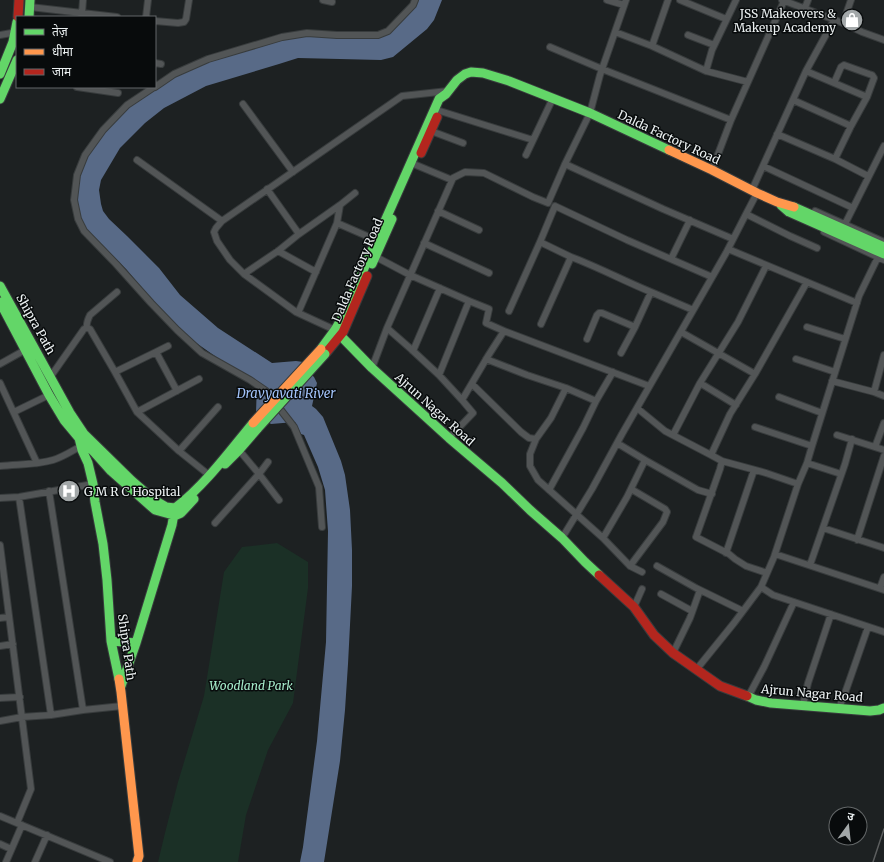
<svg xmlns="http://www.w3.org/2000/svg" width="884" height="862" font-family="Merriweather,'Noto Sans Devanagari',serif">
<rect width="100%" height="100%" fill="#1d2122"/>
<!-- green -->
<path fill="#1b3026" d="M277 543 308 562V588L293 703 268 750 246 815 238 862H158L165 833 178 782 204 696 224 572 242 547Z"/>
<!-- water -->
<path fill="#586a87" d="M414 0H442L434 20 427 29 393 57 381 60 298 58 279 64 206 86 164 108 145 123 120 148 101 180 99 190 101 204 103 211 109 219 127 236 159 268 180 295 218 328 272 363 296 361 303 362V366L314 377 317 383 312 406 316 409 323 417 341 461 345 475 350 510 352 550V586L348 664 345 710 340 761 324 862H300L303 847 317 741 326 642 328 531 325 490 318 467 304 435 301 434 295 422 271 424 256 413 257 381 222 361 192 340 169 320 126 269 85 228 79 216 75 194 80 168 101 134 128 106 199 62 294 33 378 35 410 10Z"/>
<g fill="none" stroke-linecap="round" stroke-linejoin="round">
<!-- street casing -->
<g stroke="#383c3d" stroke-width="8">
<path id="street" d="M83 0 82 13 117 17
M323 0 332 2
M607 0 624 5
M680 0 726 19
M782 0 843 23 862 32 884 40
M30 7 82 13 81 17
M805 8 808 0
M146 17 148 0
M155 21 178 23 184 22 186 19 189 0
M843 23 851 0
M615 32 652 46 668 0
M0 35 17 32
M688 35 714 45
M652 46 706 71 712 50 736 0
M550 47 602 69 731 120
M155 63 161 64
M706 71 748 82
M806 71 867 97
M834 83 841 67 844 65 869 74 872 75 874 78 867 97 851 126 835 159
M77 87 118 93
M154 87 127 105 103 130 85 155 77 175 74 200 78 219 84 231 116 264 151 303 177 330 202 353 250 380 266 391 294 427 319 487 322 527
M155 87 174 74 208 59 282 37 307 33 337 35H378L388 31 413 5 415 0
M793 100 851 126
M243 104 293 172
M440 111 533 140
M431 131 463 143
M777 134 835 159 868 176
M526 155 553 98
M137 160 222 221
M565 164 663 209 733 239
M416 165 452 180
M763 166 853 208
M712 170 731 120 784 1
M267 189 299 234
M752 190 806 71 834 20
M340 205 355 193
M438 211 479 230
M815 211 884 242
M746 214 790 236 817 248
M337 223 376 240
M845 224 884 146
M824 232 884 260
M424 243 489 273
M728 249 857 303
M278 251 316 272
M376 257 410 275 469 301 439 375 411 349 387 328 453 178 465 172 484 173 533 197 548 203 565 164 590 113 600 75 626 0
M571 257 540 242 555 206 627 240 712 277
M671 259 690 220
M244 274 278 251 299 234 340 205 337 223 298 313
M509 311 540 242
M541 324 571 257C598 267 624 281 651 292
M807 327 845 339
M87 328C86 323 88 319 90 315L117 292
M335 330 296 312 244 274 230 260 217 241 214 232 216 228 222 221 402 96 448 91
M504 331 649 386
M681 332 755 374 807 282
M587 339 597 315 599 313H602L635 327 651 292 693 310
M413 351 440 288
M156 352 168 346
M621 353 635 327
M796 359 835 372
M0 364 25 350
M372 368 387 328
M115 372 156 352 177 391
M439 375 462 400 488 356 504 331 486 323 489 309 469 301
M51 376 84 329 87 328 90 329 115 372 137 412 179 451 209 475
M832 381 874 392 884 396
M0 383 37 463
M472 384 521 432 529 438 536 439 551 418 566 388 527 375 486 359
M566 388 596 401 613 372
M874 392 884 355
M779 397 822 413
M736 405 700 383 738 322 766 266
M637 408 665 431 711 455 730 414 755 374
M14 412 49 395
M137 412 199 379
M755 427 812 446
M673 435 700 383
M837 435 884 450
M449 438 473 413 462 400
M536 439 530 454V466L538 480 603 538 630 566 642 572
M875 447 884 423
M239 450 259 474 279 500
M179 451 218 407
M711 455 722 461 720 469 696 537 729 554 735 559 746 566 767 573
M645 460 698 490 712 494
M722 461 766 473 798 484
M807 463 841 474
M0 466C17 464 36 465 53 460 63 457 72 451 81 446
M549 490 583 428 596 401
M49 491 83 710
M19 497 51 715 83 710 122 706
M0 498 19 497 93 484
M215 523 259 474 268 462
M823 528 884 548
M562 538 592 489 622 434 726 253 746 214 757 193
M603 538 627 497 645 460 617 443
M857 540 884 456
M0 545 31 789 17 823
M726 553 754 470
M775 554 884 590
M810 565 845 464 852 439
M630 566 663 522 667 512 665 509 631 489
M657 566 696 588 743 611
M761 587 773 595 884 632
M880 588 884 577
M661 594 692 611
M634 607 642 589
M0 618 9 617
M0 646 13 644
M673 653 690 618 700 590
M696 670 734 623 761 587 774 557 798 484 807 463 812 446 859 296 878 257
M748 697 764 667 794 602
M0 698 20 697
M803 705 808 683 831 614
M839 708 845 693 868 627
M0 721 22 717 51 715
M0 816 110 862
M0 844 11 849
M6 862 22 825
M35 862 47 835"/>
</g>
<!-- fast casing -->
<g stroke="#383c3d" stroke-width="11">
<path id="fast" d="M29 17 30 0
M0 74 13 42 17 22
M0 99 17 60
M781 205 789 212 884 254
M794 207 884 247
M372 264 392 219
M0 286 70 413 84 434 132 481 154 500 166 507 175 508
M0 302 49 395 64 420 79 438 82 450 88 463 93 484 95 502 103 544 107 580 111 641 119 679
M335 330 372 368 449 438 502 483 530 510 562 538 585 562 599 575
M321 349 335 330 342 318 439 99 446 94 457 80 465 74 471 72 483 73 509 81 590 113 669 150
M79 438 94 452 111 471 155 510 173 515
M225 464 239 450 258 428
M174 516 181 513 194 499
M111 641 136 643
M121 686 136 643 172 525 175 508C205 485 229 452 253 423
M747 696 756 700 771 703 870 711 879 710 884 708"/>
</g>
<!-- slow casing -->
<g stroke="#383c3d" stroke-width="11">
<path id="slow" d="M669 150 712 170 757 193 777 202 794 207
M119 679 121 692 139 856 137 862"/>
</g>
<!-- jam casing -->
<g stroke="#383c3d" stroke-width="11">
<path id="jam" d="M18 17 19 0
M421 153 437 117
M325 354 343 332 367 276
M599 575 634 607 654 635 673 653 720 686 747 696"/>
</g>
<!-- street -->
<use href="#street" stroke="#525556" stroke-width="6"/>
<!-- fast -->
<use href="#fast" stroke="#63d668" stroke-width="9"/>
<!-- slow -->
<use href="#slow" stroke="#ff974d" stroke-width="9"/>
<!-- jam -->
<use href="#jam" stroke="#b3261e" stroke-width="9"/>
<!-- rail -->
<path stroke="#5c5e5f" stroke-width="1.5" d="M873 862 884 829"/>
<!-- fast-bridge casing -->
<g stroke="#383c3d" stroke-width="11" stroke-linecap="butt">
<path id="fast-bridge" d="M258 428 325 354"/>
</g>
<!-- slow-bridge casing -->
<g stroke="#383c3d" stroke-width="11" stroke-linecap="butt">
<path id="slow-bridge" d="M253 423 321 349"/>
</g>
<!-- fast-bridge -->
<use href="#fast-bridge" stroke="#63d668" stroke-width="9"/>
<!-- slow-bridge -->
<use href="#slow-bridge" stroke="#ff974d" stroke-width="9"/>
</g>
<!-- icons -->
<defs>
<g id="shop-disc" transform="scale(1.15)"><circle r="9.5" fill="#a3a8a9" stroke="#080b0c"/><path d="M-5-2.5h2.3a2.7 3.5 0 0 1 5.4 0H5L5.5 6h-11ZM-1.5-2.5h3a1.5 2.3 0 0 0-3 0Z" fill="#fff"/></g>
<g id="hospital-disc" transform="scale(1.15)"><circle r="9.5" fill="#a3a8a9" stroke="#080b0c"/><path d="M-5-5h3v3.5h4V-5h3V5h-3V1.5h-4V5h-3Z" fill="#fff"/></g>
</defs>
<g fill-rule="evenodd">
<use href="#shop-disc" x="852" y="20"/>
<use href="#hospital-disc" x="69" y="491"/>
</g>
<g text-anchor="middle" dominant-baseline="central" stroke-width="3" stroke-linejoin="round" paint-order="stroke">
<!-- poi labels -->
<g font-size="12" fill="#ebf0f1" stroke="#080b0c" text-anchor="end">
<text x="836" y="13">JSS Makeovers &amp;<tspan x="836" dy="14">Makeup Academy</tspan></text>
<text x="84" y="491" text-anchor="start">G M R C Hospital</text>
</g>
<!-- street labels -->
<g font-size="12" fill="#ebf0f1" stroke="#080b0c">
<text transform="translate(669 137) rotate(25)">Dalda Factory Road</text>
<text transform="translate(357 270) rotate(-67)">Dalda Factory Road</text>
<text transform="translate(36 324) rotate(61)">Shipra Path</text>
<text transform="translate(435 409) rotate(42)">Ajrun Nagar Road</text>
<text transform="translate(127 647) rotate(82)">Shipra Path</text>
<text transform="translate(812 693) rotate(5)">Ajrun Nagar Road</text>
</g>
<!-- park labels -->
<g font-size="12" font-style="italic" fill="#a6edcb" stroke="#080b0c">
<text x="251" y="685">Woodland Park</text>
</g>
<!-- water labels -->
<g font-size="13" font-style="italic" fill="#a2c3fa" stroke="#080b0c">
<text x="286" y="393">Dravyavati River</text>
</g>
</g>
<!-- legend -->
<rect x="16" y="16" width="140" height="72" fill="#080b0c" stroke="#636768"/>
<rect x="24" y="29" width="20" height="6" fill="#63d668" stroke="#636768"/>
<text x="52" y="36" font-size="12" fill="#ebf0f1">तेज़</text>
<rect x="24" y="49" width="20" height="6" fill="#ff974d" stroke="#636768"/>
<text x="52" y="56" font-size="12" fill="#ebf0f1">धीमा</text>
<rect x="24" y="69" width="20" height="6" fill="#b3261e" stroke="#636768"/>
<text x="52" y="76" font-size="12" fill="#ebf0f1">जाम</text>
<!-- north arrow -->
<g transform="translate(848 826) rotate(15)"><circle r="19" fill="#080b0c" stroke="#636768"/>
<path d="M0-3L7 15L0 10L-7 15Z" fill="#a3a8a9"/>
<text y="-6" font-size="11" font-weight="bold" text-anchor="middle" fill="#ebf0f1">उ</text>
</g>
</svg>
